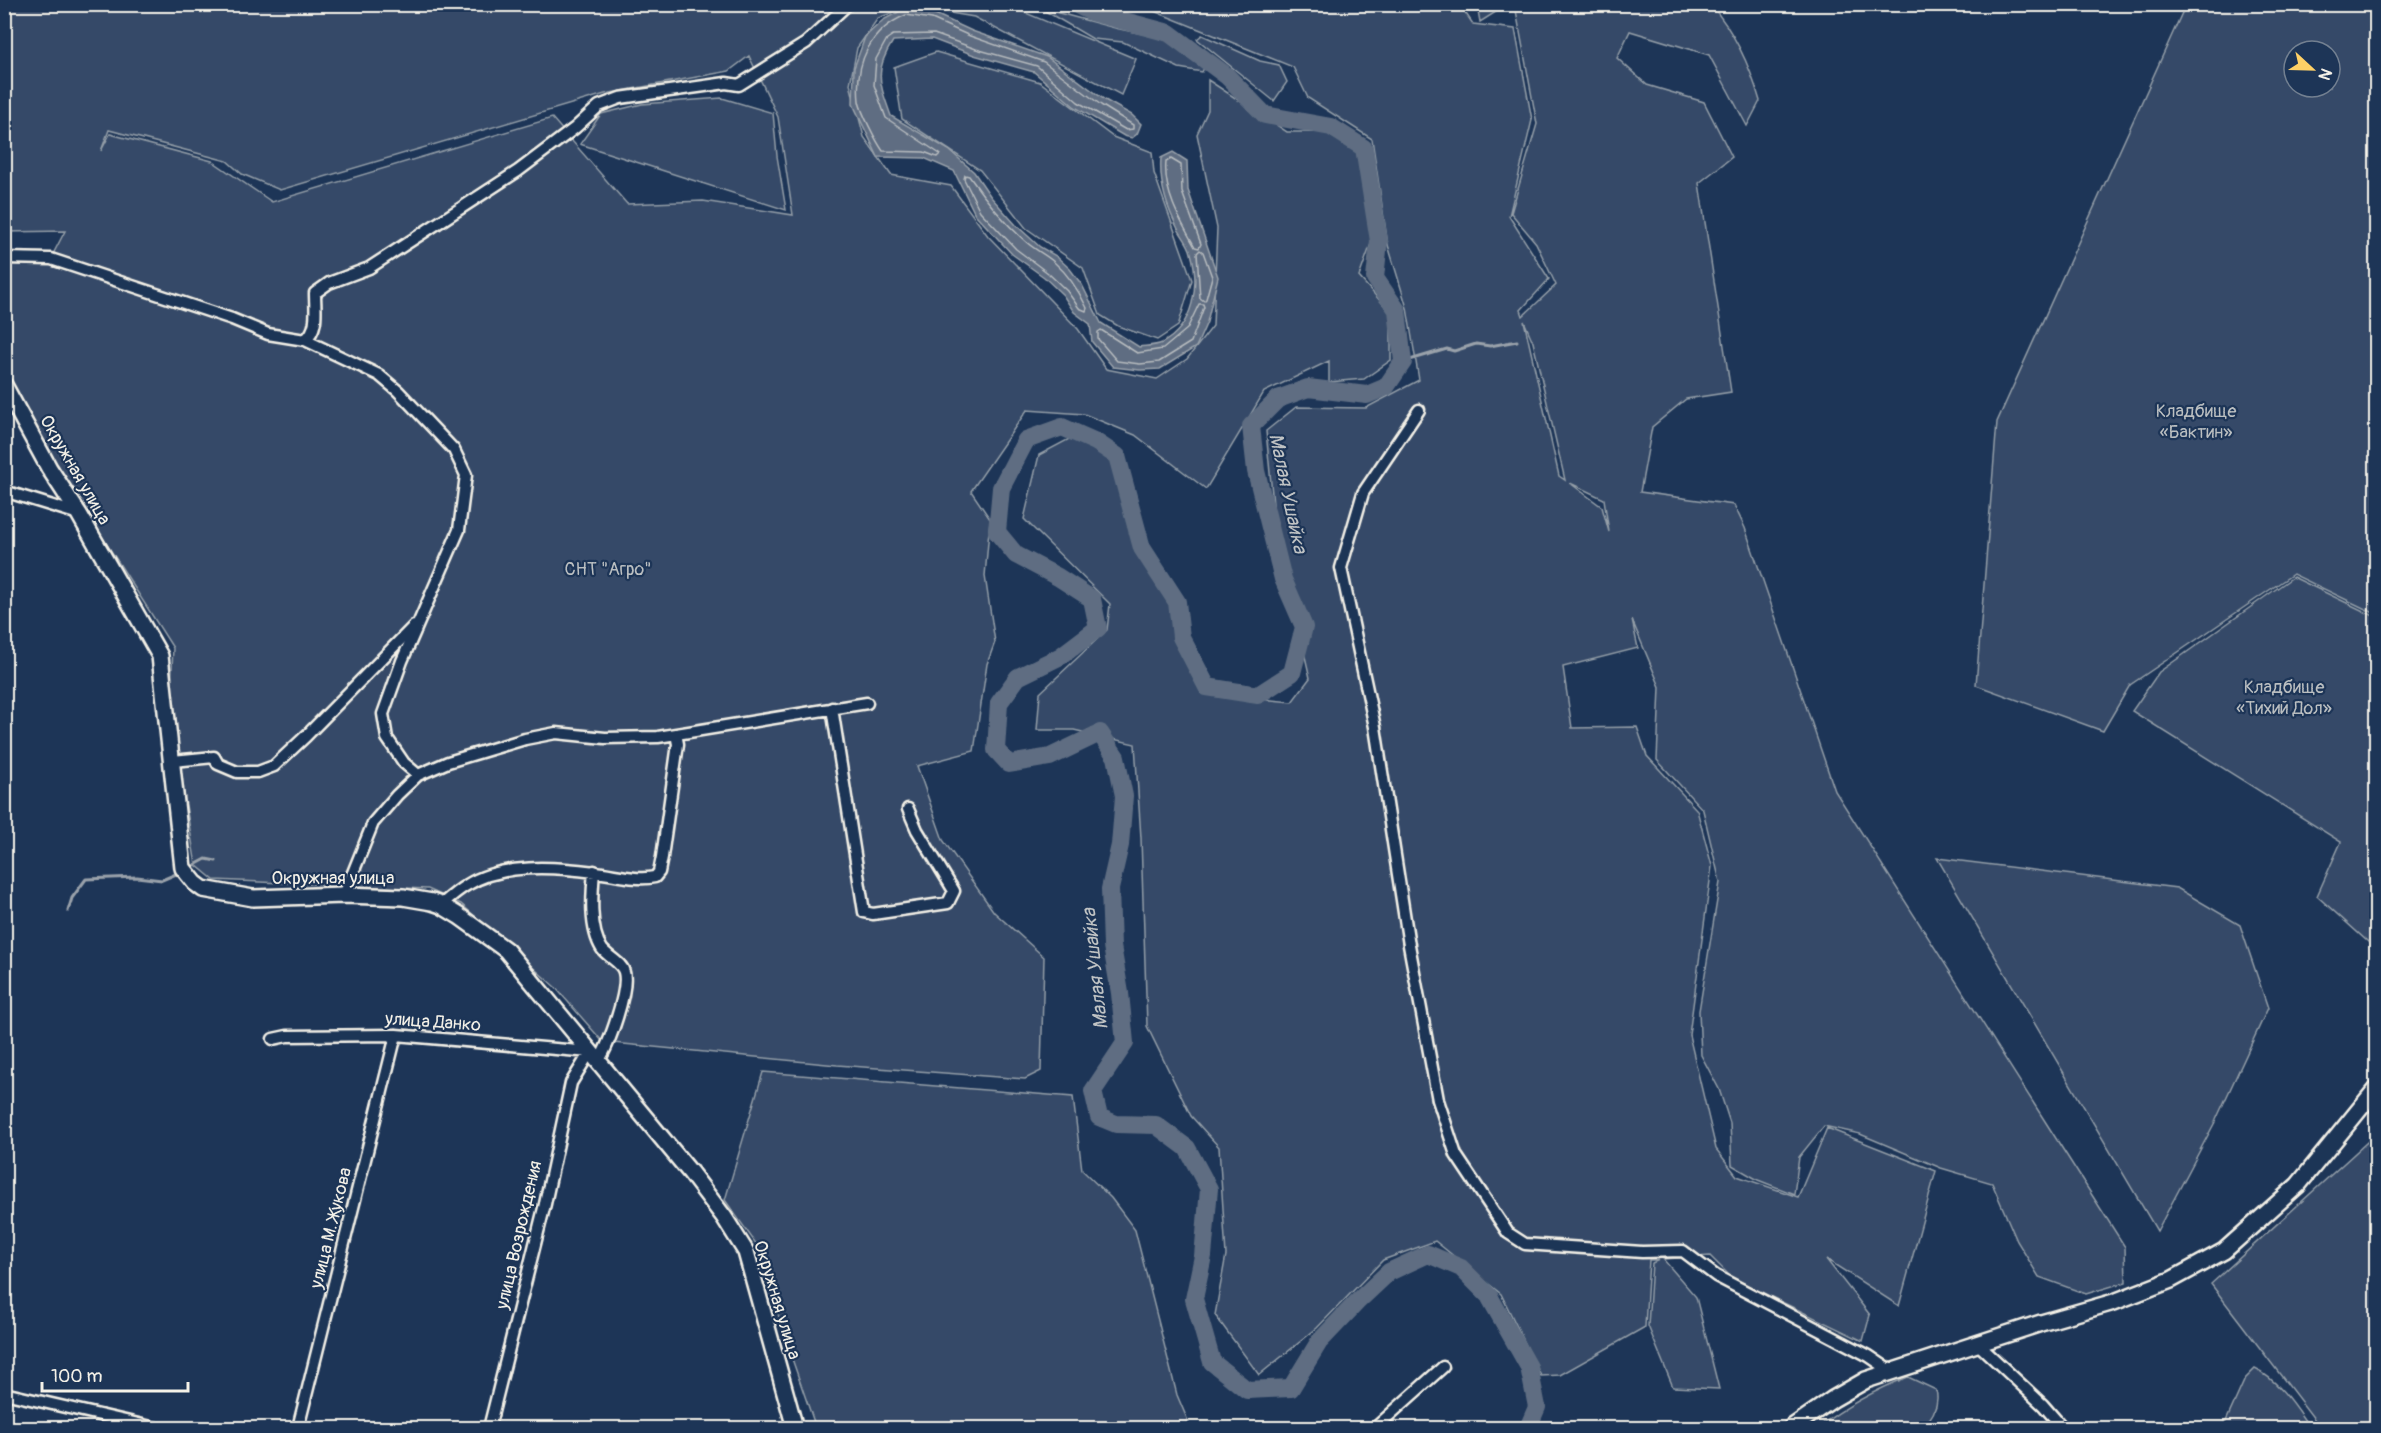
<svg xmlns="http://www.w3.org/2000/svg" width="2381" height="1433" font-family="Pangolin,sans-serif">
<rect width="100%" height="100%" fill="#1d3557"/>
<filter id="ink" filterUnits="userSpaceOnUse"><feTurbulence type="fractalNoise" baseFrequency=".0167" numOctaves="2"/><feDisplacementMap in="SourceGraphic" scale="12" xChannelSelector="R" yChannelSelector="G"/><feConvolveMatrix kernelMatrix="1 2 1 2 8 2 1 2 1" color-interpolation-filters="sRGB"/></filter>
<g filter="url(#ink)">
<!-- green -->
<path fill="#354a67" stroke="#949ea8" stroke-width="1.5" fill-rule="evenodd" d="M2186 4 2376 5V614L2293 574 2130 685 2103 731 1976 685 1997 422ZM2294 51H2330V87H2294Z
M4 5H1013L1016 9 1136 59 1121 95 974 17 909 6 878 18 857 48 850 84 864 137 891 175 951 186 988 236 1078 329 1106 369 1157 379 1187 359 1213 326 1217 228 1197 134 1208 110V80L1287 132H1329L1359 152 1372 241 1359 277 1391 313V360L1364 379 1329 382V361L1264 392 1206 489 1135 435 1084 414 1027 410 971 491 990 519 985 576 995 642 987 664 974 751 917 766 943 840 994 912 1044 957 1041 1071 1025 1079 837 1065 603 1042 555 987 461 904 428 889 214 880 196 865 170 710 173 648 94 524 82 513 5 373V263L43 264 53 254 65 231 5 232ZM749 56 778 117 793 215 703 201 627 204 552 118 272 202 212 161 110 134 101 151 109 130 227 161 242 174 280 190 605 94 729 71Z
M1139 5H1460L1473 24 1515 29 1532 120 1509 216 1549 279 1521 310 1523 316 1556 285 1536 243 1511 213 1537 124 1515 5H1711C1735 33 1750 66 1760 101L1747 126 1709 55 1630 31 1617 58 1647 85 1704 102 1732 157 1699 183 1731 392 1686 399 1652 427 1640 492 1734 505 1745 528 1835 791 2125 1247 2126 1282 2086 1294 2039 1277 2017 1241 1992 1183 1941 1168 1860 1134 1824 1126 1799 1157 1794 1194 1758 1180 1732 1165 1730 1123 1719 1089 1701 1055 1699 1011 1720 882 1703 810 1657 760 1660 687 1632 620 1638 648 1563 667 1572 728 1637 727 1647 756 1697 810 1712 866 1689 1035 1716 1149 1737 1176 1798 1197 1827 1128 1936 1171 1899 1306 1826 1259 1870 1315 1863 1341 1732 1278 1710 1256 1663 1259 1696 1297 1719 1389 1673 1387 1648 1326 1652 1263 1659 1260H1649L1645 1327 1560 1375 1541 1376 1501 1294 1435 1241 1383 1260 1317 1328 1259 1375 1215 1315 1226 1255 1219 1147 1191 1116 1147 1026 1141 838 1135 744 1074 730H1037L1040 693 1107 630 1110 604 1024 519 1039 455 1071 438 1111 458 1129 510 1172 596 1201 693 1292 702 1310 678 1275 525 1266 431 1296 407 1366 408 1419 380 1407 308 1388 245 1372 139 1308 98 1293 67ZM1524 321 1533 342 1565 480 1559 476ZM1570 483 1604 499 1609 532 1602 507Z
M1477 5V4L1507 5 1480 22Z
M1040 8 1115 28 1166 39 1204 68 1202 72 1179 68 1123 42 1093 39Z
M1202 35 1260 61 1279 65 1287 82 1274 101 1197 39Z
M936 52 1040 82 1113 137 1152 152 1154 173 1192 280 1178 326 1157 340 1118 326 1100 315 1083 268 1026 228 980 170 902 119 894 67Z
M722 98 773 113 777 156 786 210 580 144 601 114 642 104Z
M2293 577 2376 617V949L2317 896 2341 842 2132 711 2159 672Z
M1937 858 2177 888 2240 925 2268 1008 2215 1122 2157 1231Z
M763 1072 1073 1097 1082 1170 1111 1198 1135 1230 1177 1395 1191 1428H816L789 1350 757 1245 725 1200Z
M2376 1134V1428H2321L2211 1284Z
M2255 1369C2278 1379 2296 1408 2310 1428H2223L2245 1379Z
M1908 1377 1936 1390C1940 1405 1932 1418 1922 1428H1817C1845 1407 1875 1390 1908 1377Z"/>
<!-- water -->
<path fill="#5e6d82" stroke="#9aa2ab" stroke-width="1.5" d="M904 9 933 13 972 31 1047 57 1105 100 1132 115 1141 124 1137 134 1132 138 1124 136 1075 107 1034 72 974 55 932 39 893 41C873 72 880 84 891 116L949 150 974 172 991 197 1016 225 1040 247 1056 256 1070 269 1082 285 1101 323 1139 347C1146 346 1156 346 1162 343 1194 326 1200 285 1191 253 1189 244 1182 236 1178 229 1166 206 1159 183 1161 158L1173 152 1187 161 1188 190 1218 277 1207 322 1196 347 1160 369 1140 370 1113 367 1092 342 1090 324 1074 312 1063 295 1044 277 1012 254 975 214 954 171 924 158 878 157 853 104 854 68 865 37 883 20Z"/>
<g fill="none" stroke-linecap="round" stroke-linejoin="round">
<!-- shore -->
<path stroke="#b8bcbf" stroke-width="1.5" d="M906 15 932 19 970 36 1044 62 1101 105 1133 125V129L1126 130 1078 102 1037 66 976 49 934 34 893 35 887 39 876 59 874 85 886 118 940 154 937 157 924 152 883 151C876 141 861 112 859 101 855 62 870 30 906 15Z
M1171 159 1181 165 1182 192 1201 244 1199 248 1195 247C1181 222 1163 192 1166 162Z
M965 175 969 176C985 199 1003 221 1024 240 1033 249 1045 254 1054 262 1069 275 1079 291 1087 308L1086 311 1079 308 1067 291 1048 273 1016 249 980 211 964 179Z
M1200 250 1203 252 1212 277 1206 299 1204 301 1200 298 1197 253Z
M1199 304H1203L1204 307 1191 342 1159 362 1140 364 1117 361 1098 339V332L1101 330 1137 353 1163 349 1187 329Z"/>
<!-- stream -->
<path stroke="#9aa2ab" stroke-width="3" d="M1403 362 1447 349 1454 351 1476 344 1490 346 1517 341
M193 866 206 859 216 861
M68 911 72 898 86 879 137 877 162 880 176 874"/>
<!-- river -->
<path stroke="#5e6d82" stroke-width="18" d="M1075 4 1091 12 1169 33 1227 76 1265 115 1331 127 1364 148 1379 241 1375 278 1397 310 1403 362 1386 387 1367 395 1308 388 1278 399 1251 426 1256 471 1283 579 1304 627 1292 673 1258 695 1207 687 1181 637 1177 602 1142 548 1117 456 1096 442 1062 427 1026 440 1001 488 997 532 1016 555 1058 577 1092 599 1098 628 1061 656 1018 677 999 703 996 750 1009 764 1050 757 1100 733 1116 757 1124 796 1120 845 1110 889 1112 946 1120 993 1125 1043 1093 1091 1099 1117 1116 1124 1156 1125 1187 1148 1209 1189 1203 1256 1194 1299 1212 1362 1247 1390 1291 1388 1319 1342 1357 1302 1389 1272 1428 1254 1461 1268 1489 1296 1529 1367 1537 1407 1528 1428"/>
<!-- street casing -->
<g stroke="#f4f1e8" stroke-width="15">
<path id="street" d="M4 258 51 259 232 319 268 334 305 340C319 329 315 310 315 293L329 283 369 268 518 171 575 128 599 106 620 98 726 83 739 85 806 43 848 4
M305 340 379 375 398 391 454 450 466 475 459 530 402 661 383 714 387 738 404 763 418 775
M1419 410 1363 493 1341 568 1375 727 1409 945 1438 1100 1456 1155 1508 1233 1525 1244 1642 1252 1683 1251 1716 1276 1869 1356 1891 1371
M4 491 79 514
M832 708 864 912 873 914 948 903 954 891 917 830 908 809
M173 761 214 757 218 764 237 772H258L274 766 306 736 414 626
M594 871C592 894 589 929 602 949 608 957 622 963 624 972 629 990 609 1045 599 1060
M344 895 373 823 397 795 418 775 448 762 525 739 556 733 605 738 658 737 867 703
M441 905C449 898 458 890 467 885 502 863 555 867 595 872 615 874 636 881 655 877L659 872 662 857 678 744 676 734
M273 1039 287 1036 396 1035 590 1052 571 1083 545 1204 489 1428
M1978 1344 2043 1405 2063 1428
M4 1393 156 1428
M298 1428 396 1035
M1375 1428 1443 1367"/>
</g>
<!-- secondary casing -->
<g stroke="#f4f1e8" stroke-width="20">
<path id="secondary" d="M4 385 49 468 79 514 160 656 183 868 195 883 203 889 253 898 344 895 403 897 432 902 441 905 459 916 506 950 690 1172 724 1217 746 1252 795 1428
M1791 1428 1833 1399 1866 1380 2041 1323 2114 1302 2171 1280 2224 1251 2298 1185 2376 1089"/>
</g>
<!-- street -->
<use href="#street" stroke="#1d3557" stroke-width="10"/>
<!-- secondary -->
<use href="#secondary" stroke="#1d3557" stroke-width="15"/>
</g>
</g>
<g text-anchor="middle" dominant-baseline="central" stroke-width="4.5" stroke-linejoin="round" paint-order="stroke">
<!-- park labels -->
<g font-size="18" fill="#bbbfc1" stroke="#1d3557">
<text x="2196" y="411">Кладбище<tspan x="2196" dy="21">«Бактин»</tspan></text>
<text x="608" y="569">СНТ "Агро"</text>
<text x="2284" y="687">Кладбище<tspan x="2284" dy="21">«Тихий Дол»</tspan></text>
</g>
<!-- street labels -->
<g font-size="18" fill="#f4f1e8" stroke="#1d3557">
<text transform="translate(75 470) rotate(60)">Окружная улица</text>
<text x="333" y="878">Окружная улица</text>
<text transform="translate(433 1022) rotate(4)">улица Данко</text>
<text transform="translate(331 1228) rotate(-76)">улица М. Жукова</text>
<text transform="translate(519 1235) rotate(-77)">улица Возрождения</text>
<text transform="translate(777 1300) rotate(73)">Окружная улица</text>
</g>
<!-- water labels -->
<g font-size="20" font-style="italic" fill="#c0c3c4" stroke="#1d3557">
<text transform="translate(1288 493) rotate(78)">Малая Ушайка</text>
<text transform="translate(1095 969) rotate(-96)">Малая Ушайка</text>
</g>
</g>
<!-- margin -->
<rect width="2381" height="1433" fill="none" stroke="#1d3557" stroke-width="24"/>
<rect x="12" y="12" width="2357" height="1409" fill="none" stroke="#f4f1e8" stroke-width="2" filter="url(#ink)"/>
<!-- north arrow -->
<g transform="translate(2312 69) rotate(112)"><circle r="28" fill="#1d3557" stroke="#738091" stroke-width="1.5"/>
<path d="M0-4.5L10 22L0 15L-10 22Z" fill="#ffd166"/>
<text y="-9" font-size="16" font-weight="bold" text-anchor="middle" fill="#f4f1e8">N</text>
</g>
<!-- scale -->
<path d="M42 1382v9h146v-9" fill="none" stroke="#f4f1e8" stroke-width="3"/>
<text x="51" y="1382" font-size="18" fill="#f4f1e8" stroke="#1d3557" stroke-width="4.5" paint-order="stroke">100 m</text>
</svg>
